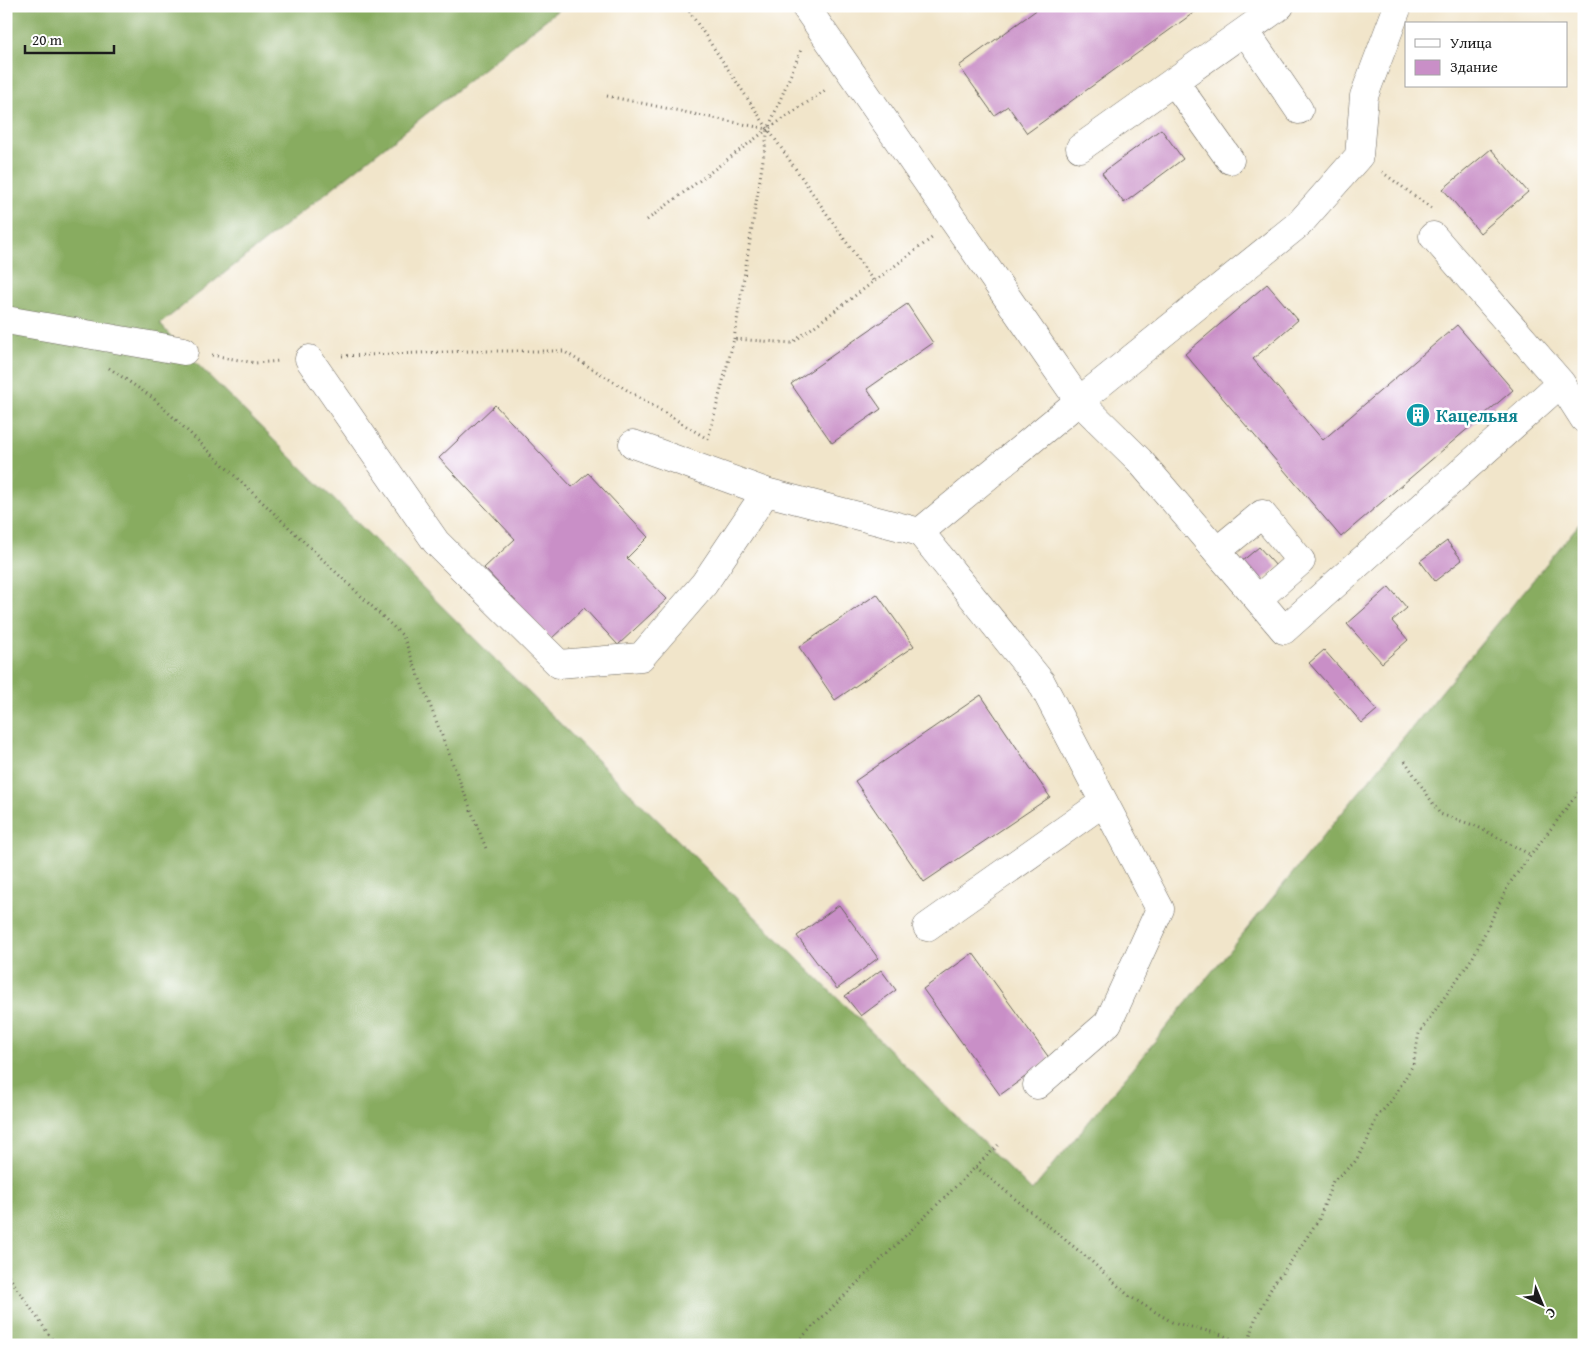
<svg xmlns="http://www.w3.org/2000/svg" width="1590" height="1351" font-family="'Gentium Book Plus',serif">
<rect width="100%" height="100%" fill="#fff"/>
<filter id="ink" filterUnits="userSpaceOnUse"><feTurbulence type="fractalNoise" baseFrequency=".02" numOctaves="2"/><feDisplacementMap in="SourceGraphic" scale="10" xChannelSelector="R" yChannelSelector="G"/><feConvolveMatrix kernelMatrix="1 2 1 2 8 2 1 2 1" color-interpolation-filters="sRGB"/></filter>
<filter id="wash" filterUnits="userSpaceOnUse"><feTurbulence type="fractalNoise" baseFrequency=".0096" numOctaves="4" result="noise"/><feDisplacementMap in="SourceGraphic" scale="20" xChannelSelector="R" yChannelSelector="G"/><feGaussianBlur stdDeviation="1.12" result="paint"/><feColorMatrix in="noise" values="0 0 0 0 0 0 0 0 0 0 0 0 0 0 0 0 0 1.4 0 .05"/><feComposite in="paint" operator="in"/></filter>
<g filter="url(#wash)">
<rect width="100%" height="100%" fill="#f1e5ca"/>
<!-- forest -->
<path fill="#88ac61" stroke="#52643e" d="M6 6H563L160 324 184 351 1032 1191 1584 518V1345H6Z"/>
<g id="blocks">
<!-- building -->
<path fill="#c98fc7" d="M1042 6H1203L1027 133 1008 106 994 115 959 66Z
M1161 129 1183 159 1124 203 1102 173Z
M1491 149 1528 192 1480 233 1443 189Z
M1267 284 1298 320 1253 359 1323 440 1457 325 1513 390 1341 537 1185 354Z
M907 304 933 343 867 389 881 409 832 443 791 384Z
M495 405 572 487 588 473 648 537 627 558 667 599 618 645 584 608 551 639 484 568 515 539 439 458Z
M1447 541 1462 560 1435 581 1420 561Z
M1259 547 1277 567 1259 583 1241 562Z
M1389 587 1407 608 1392 621 1408 640 1382 663 1347 624Z
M877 594 914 646 835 700 799 647Z
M1324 650 1377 710 1362 723 1309 663Z
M981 695 1050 797 924 882 855 781Z
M839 905 878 958 837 989 797 936Z
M973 953 1050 1059 1000 1095 923 989Z
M881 970 896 990 861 1016 845 996Z"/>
</g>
</g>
<g filter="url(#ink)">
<use href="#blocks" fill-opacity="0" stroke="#676259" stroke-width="1"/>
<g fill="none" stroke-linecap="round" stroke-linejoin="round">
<!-- minor casing -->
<g stroke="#676259" stroke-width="29">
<path id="minor" d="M805 6 1079 401 1300 223 1359 156 1364 96 1398 6
M1245 31 1299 110
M1174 81 1230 160
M1080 148 1280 6
M6 320 184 351
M309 359 436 542 559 664 641 657 704 584 766 492
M1561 383 1584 419
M633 444 766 492 920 532
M1217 551 1262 514 1301 561 1258 599
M927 927 1104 802
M1037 1085 1108 1023 1160 909 1041 682 920 532 1079 401 1139 460 1284 630 1561 383 1433 236"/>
</g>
<!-- path -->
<path stroke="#676259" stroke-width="3" stroke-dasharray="1 4" stroke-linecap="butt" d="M689 11 768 129 874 282
M607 96 767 129
M1382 172 1431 208
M647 220 768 129 801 50
M734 339 768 129 827 89
M212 355 255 363 281 361
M342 356 471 351H563L706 438
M109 368 153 398 403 636 487 851
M708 439 734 339 792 343 932 238
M1405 761 1440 814 1476 826 1531 855
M976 1167 1090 1260 1129 1296 1172 1322 1219 1334 1248 1345 1255 1320 1274 1283 1287 1267 1319 1219 1333 1181 1354 1163 1365 1146 1377 1117 1392 1100 1413 1065 1419 1033 1473 957 1509 884 1584 785
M6 1272 56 1345
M794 1345 998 1145"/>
<!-- minor -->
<use href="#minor" stroke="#fff" stroke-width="28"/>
</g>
</g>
<!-- icons -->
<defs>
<g id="building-disc" transform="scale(1.25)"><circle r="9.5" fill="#0f9aa8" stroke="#fff"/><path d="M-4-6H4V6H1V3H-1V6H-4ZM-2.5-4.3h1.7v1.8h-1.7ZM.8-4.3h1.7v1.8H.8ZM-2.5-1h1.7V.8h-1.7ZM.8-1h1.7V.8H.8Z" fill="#fff"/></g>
</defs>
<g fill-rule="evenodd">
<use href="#building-disc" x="1418" y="415"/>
</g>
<g text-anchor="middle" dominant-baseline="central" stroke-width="5" stroke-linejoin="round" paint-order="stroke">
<!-- culture labels -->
<g font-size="18" font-weight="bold" fill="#0d838f" stroke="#fff" text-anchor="start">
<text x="1436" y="415">Кацельня</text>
</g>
</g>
<!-- margin -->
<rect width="1590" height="1351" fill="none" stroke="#fff" stroke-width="25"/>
<!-- legend -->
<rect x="1405" y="22" width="162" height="65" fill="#ffffff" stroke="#a4a4a4"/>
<rect x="1415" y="39" width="25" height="8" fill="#ffffff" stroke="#a4a4a4"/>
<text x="1450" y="48" font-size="15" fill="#1c1c1c">Улица</text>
<rect x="1415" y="60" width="25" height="15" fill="#c98fc7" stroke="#a4a4a4"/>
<text x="1450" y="72" font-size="15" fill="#1c1c1c">Здание</text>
<!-- north arrow -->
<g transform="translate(1542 1304) rotate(136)" stroke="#ffffff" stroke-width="4" paint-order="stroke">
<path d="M0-4L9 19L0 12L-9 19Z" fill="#1c1c1c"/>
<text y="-8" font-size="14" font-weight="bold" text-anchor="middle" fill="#1c1c1c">С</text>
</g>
<!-- scale -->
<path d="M25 45v8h89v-8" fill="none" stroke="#1c1c1c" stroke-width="2.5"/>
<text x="32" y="45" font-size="15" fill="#1c1c1c" stroke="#ffffff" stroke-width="4" paint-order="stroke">20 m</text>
</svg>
